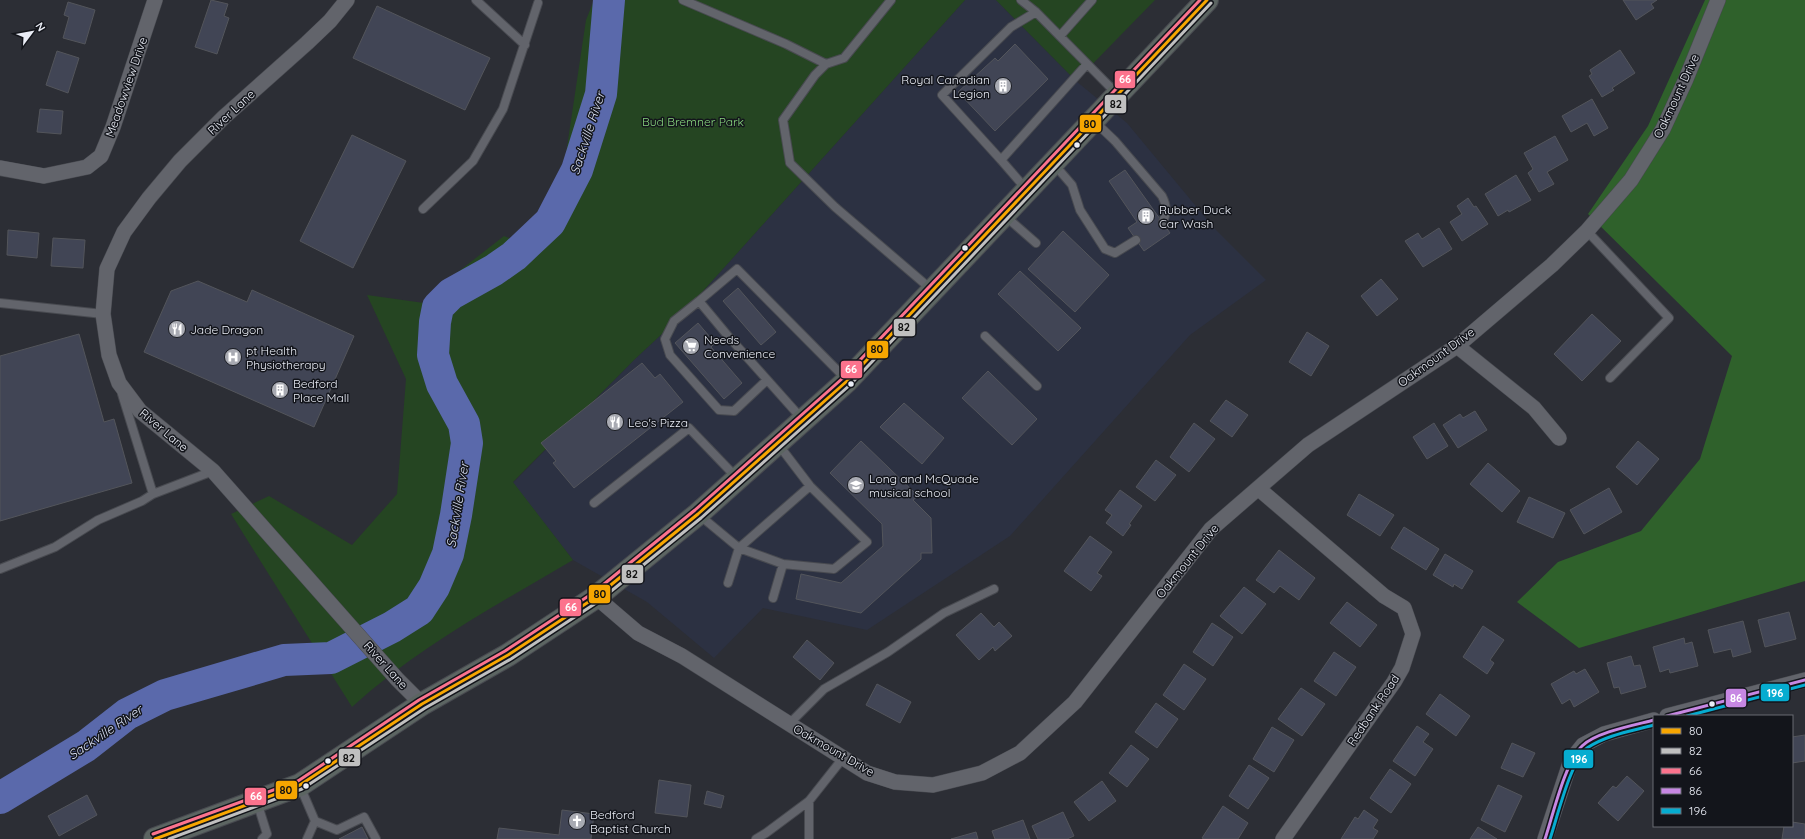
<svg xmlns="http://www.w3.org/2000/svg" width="1805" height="839" font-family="Quicksand,sans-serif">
<rect width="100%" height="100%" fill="#2c2e35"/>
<!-- built -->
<path fill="#2c3142" d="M965 0H996L1076 81 1127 123 1214 228 1266 280 1190 335 1010 536 867 630 763 608 714 658 647 602 573 560 513 483 635 359 677 320Z"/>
<!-- green -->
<path fill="#254522" d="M594 0H965L677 320 635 359 513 482 573 560C497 605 418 647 352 707L231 514 269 496 352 545 397 494 406 379 367 295 424 303 454 275 504 236 529 245 544 222 564 167 586 20Z
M996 0H1155L1076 81Z"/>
<!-- forest -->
<path fill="#2f612b" d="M1705 0H1805V581L1579 648 1517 602 1558 562 1641 531 1700 459 1732 356 1588 214 1648 126Z"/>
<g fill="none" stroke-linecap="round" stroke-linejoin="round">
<!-- river -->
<path stroke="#5a69ab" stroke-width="32" d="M0 798 86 746 127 714 165 695 284 660 331 658 392 627 419 610 434 587 448 554 456 515 467 443 464 424 442 384 433 355 435 322 438 307 451 294 494 270 514 256 550 222 577 170 601 94 609 0"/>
</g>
<!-- building -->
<path fill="#414555" stroke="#53555b" d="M211 0 228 4 224 16 229 18 217 54 195 47Z
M1623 0H1657L1651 4 1654 8 1636 20Z
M68 2 95 10 85 44 63 38 69 17 64 15Z
M377 6 490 58 465 110 353 58Z
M1015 44 1048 79 995 131 958 92 995 58 998 61Z
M1620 50 1635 73 1612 88 1614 90 1602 97 1589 76 1592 74 1590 70Z
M57 51 79 58 68 93 46 85Z
M1592 99 1608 128 1594 136 1587 123 1571 132 1562 116Z
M40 109 63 111 61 134 37 132Z
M352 135 406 161 353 268 300 241Z
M1555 136 1568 160 1547 172 1554 184 1539 192 1528 173 1533 169 1524 153Z
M1125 170 1170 233 1144 251 1128 228 1137 222 1109 181Z
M1516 175 1531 200 1509 212 1508 210 1498 216 1485 194Z
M1468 198 1474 207 1476 206 1488 224 1462 241 1450 222 1462 214 1457 206Z
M1439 228 1452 249 1423 267 1405 241 1418 233 1422 239Z
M8 230 39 233 37 258 7 255Z
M1063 231 1109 275 1075 312 1028 269Z
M53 238 85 240 83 268 51 266Z
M1020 271 1081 328 1058 351 998 294Z
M1381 279 1398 299 1377 316 1361 296Z
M198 281 247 302 252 290 354 336 314 427 144 352 171 291Z
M738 288 776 332 761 345 723 301Z
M1592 314 1621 341 1582 381 1554 354Z
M698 323 715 343 711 347 742 383 724 399 675 343Z
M1307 332 1329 346 1311 376 1289 362Z
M79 334 104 422 114 419 132 483 0 521V356Z
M642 363 655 378 660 374 683 402 574 488 553 463 556 461 541 443Z
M988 371 1037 419 1012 445 962 398Z
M1226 400 1248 415 1232 437 1210 421Z
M904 403 944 438 922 464 880 427Z
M1475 411 1487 430 1458 448 1443 425 1460 414 1463 418Z
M1194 423 1215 439 1189 472 1170 457Z
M1434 423 1448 446 1427 459 1413 437Z
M861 441 918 496 913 500 931 518 932 553H921V559L861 613 796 599 801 574 841 583 883 546 882 524 830 473Z
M1638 441 1659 459 1637 485 1616 467Z
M1156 460 1176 475 1155 501 1136 487Z
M1488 463 1520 491 1502 512 1470 484Z
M1609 488 1622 512 1584 534 1570 510Z
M1120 490 1142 506 1129 524 1131 525 1123 536 1106 523 1112 515 1105 510Z
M1359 494 1394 515 1380 536 1347 515Z
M1529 497 1565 513 1553 538 1517 522Z
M1404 527 1439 549 1426 570 1391 548Z
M1090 536 1112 552 1097 573 1102 576 1091 591 1064 571Z
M1279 550 1315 578 1299 600 1280 586 1274 593 1256 580Z
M1445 554 1473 571 1462 589 1454 584 1453 587 1433 575Z
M1244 587 1266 604 1242 634 1220 616Z
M1347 602 1377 625 1360 647 1330 623Z
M1789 612 1796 639 1765 647 1758 620Z
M981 613 994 627 999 622 1012 636 995 651 993 647 979 660 956 635Z
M1743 621 1751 652 1733 657 1731 649 1714 653 1708 630Z
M1212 623 1233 637 1213 666 1193 652Z
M1483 626 1504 640 1490 660 1494 663 1487 674 1463 657Z
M1684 638 1685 644 1692 642 1698 666 1670 673 1669 669 1660 672 1653 647Z
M807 640 834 663 820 680 793 657Z
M1334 652 1356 667 1336 696 1314 681Z
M1631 656 1634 666 1640 665 1646 687 1621 694 1619 687 1614 688 1607 663Z
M1184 664 1206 679 1184 710 1163 695Z
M1585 669 1599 692 1574 707 1570 699 1562 704 1551 684 1574 671 1576 674Z
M877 684 911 702 900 723 866 705Z
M1301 688 1325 704 1302 736 1278 719Z
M1440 694 1470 716 1456 736 1426 714Z
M1156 703 1178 719 1157 748 1135 732Z
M1417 726 1429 734 1423 742 1433 749 1415 776 1393 761Z
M1272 727 1294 740 1274 772 1253 759Z
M1805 735V761L1792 763V737Z
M1512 743 1535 753 1523 777 1501 768Z
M1131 745 1149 759 1127 787 1109 773Z
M1249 765 1269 778 1248 809 1229 796Z
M1390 769 1411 784 1391 813 1370 798Z
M1627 776 1644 791 1618 821 1598 803 1613 786 1616 788Z
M659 780 691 785 687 817 655 813Z
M1102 781 1116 801 1089 821 1074 802Z
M1498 785 1522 796 1505 832 1481 820Z
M707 791 724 796 721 808 704 804Z
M87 795 97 815 59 836 48 816Z
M1223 806 1248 823 1238 839H1204L1202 838Z
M562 810 594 814 591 839H497L499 828 559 835Z
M1364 810 1378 820 1373 828 1378 831 1373 839H1341L1355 817 1358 819Z
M1063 812 1074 836 1067 839H1038L1032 826Z
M1023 820 1030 839H995L992 831Z
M1792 822 1805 824V839H1782L1784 826H1792Z
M362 827 368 839H339Z
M1478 827 1497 839H1470Z
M976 832 978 839H951Z"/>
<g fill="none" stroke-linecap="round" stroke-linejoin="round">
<!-- service casing -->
<g stroke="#484a50" stroke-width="10">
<path id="service" d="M476 0 525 45
M683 0 786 44 826 64
M891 0 844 58 826 64 815 75 783 120 790 163 835 207 932 290
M1021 0 1036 12 1117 94
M1060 36 1092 0
M1094 121 1115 141 1162 196C1167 206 1167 212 1163 222
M1001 160 942 95 1011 27 1036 12
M1053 163 1072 185 1080 210 1105 249 1115 253 1136 240
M1027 190 1001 160 1087 64
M423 209 473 161 503 109 538 3
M1004 215 1036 243
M1587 231 1669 318 1610 378
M699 301 674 321 665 339 670 355 719 410 734 411 767 380
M0 303 103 314
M985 336 1037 386
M122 394 153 494
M803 420 728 336 699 301 737 269 847 380
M594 503 689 428 737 478
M698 514 739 548 783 564 834 569 867 542 810 486 778 444
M0 569 55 547 98 520 142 501 153 494 213 471
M728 583 739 548 810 486
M773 598 783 564
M789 724 824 689 888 652 944 613 994 589
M300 786 315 821 307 839
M809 801V839
M257 802 267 834 262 839
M315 821 337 830 364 817 376 839
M756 839 766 833 809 801 843 758"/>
</g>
<!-- minor casing -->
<g stroke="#484a50" stroke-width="16">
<path id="minor" d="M347 0 330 21 307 43 224 117 180 161 149 198 124 232 107 269 103 314 109 355 119 383 140 411 213 471 397 679 422 704
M0 168 44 176 87 167 101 156 113 127 155 0
M1457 346 1534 408 1559 438
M1259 489 1384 596 1404 608 1413 634 1402 668 1394 682 1283 839
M596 597 638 633 682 656 867 773 895 782 933 785 982 773 1020 753 1075 702 1211 529 1308 445 1457 346 1552 265 1587 231 1631 180 1663 129 1686 79 1718 0
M1667 716 1805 680
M1545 839 1571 760 1583 745 1604 734 1654 720"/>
</g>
<!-- primary casing -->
<g stroke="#484a50" stroke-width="24">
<path id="primary" d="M155 839 300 785 422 704 508 655 596 597 698 514 847 381 1207 0"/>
</g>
<!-- service -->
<use href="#service" stroke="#62646b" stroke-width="8"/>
<!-- minor -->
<use href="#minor" stroke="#62646b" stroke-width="15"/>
<!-- primary -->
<use href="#primary" stroke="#5c6562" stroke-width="22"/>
<!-- bus-1 casing -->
<g stroke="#13151b" stroke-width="6">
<path id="bus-1" d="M155 839 300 785 422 704 508 655 596 597 698 514 847 381 1207 0"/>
</g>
<!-- bus-2 casing -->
<g stroke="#13151b" stroke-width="6">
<path id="bus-2" d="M169 839 302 789 425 708 511 659 599 601 701 518 851 384 1211 3"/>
</g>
<!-- bus-3 casing -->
<g stroke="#13151b" stroke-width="6">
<path id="bus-3" d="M153 834 298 781 419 700 505 651 593 593 695 510 844 377 1200 0"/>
</g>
<!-- bus-4 casing -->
<g stroke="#13151b" stroke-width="6">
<path id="bus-4" d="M1667 716 1805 680
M1545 839C1553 815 1565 762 1582 746 1596 732 1635 725 1654 720"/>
</g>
<!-- bus-5 casing -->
<g stroke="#13151b" stroke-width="6">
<path id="bus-5" d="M1687 716 1805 685
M1550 839C1557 818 1571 760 1587 748 1606 735 1632 731 1654 725"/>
</g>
<!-- bus-1 -->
<use href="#bus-1" stroke="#f7a600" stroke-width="3"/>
<!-- bus-2 -->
<use href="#bus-2" stroke="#c0c0c0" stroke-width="3"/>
<!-- bus-3 -->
<use href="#bus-3" stroke="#fc738d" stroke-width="3"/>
<!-- bus-4 -->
<use href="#bus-4" stroke="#c787e3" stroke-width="3"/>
<!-- bus-5 -->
<use href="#bus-5" stroke="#06acd0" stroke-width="3"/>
</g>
<!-- icons -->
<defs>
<g id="building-disc" transform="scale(0.9)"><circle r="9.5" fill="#a8aab2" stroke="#13151b"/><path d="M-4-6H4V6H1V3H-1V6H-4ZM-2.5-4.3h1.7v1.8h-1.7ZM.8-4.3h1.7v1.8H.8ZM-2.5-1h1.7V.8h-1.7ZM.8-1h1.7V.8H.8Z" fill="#fff"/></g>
<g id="restaurant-disc" transform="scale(0.9)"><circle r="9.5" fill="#a8aab2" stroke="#13151b"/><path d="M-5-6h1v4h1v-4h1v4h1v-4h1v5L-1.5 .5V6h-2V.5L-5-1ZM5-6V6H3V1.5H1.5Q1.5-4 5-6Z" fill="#fff"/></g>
<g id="supermarket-disc" transform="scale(0.9)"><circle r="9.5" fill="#a8aab2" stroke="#13151b"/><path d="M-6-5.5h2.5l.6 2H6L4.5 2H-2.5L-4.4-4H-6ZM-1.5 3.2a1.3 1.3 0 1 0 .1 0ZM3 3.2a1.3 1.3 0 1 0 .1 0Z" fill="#fff"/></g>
<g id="hospital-disc" transform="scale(0.9)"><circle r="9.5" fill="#a8aab2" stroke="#13151b"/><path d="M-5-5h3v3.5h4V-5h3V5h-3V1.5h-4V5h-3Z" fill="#fff"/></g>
<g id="school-disc" transform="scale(0.9)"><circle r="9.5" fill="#a8aab2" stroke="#13151b"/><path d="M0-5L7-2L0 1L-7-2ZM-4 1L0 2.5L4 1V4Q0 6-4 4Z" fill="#fff"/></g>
<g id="church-disc" transform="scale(0.9)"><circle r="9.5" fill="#a8aab2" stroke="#13151b"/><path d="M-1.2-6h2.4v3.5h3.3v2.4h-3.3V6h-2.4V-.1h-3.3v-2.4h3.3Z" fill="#fff"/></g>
</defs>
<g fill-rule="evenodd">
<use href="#building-disc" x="1003" y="86"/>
<use href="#building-disc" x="1146" y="216"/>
<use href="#restaurant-disc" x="177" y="329"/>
<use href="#supermarket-disc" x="691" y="346"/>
<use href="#hospital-disc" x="233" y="357"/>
<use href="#building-disc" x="280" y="390"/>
<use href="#restaurant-disc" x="615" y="422"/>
<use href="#school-disc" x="856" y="485"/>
<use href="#church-disc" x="577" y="821"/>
</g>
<!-- markers -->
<g fill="#eaedf6" stroke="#13151b" stroke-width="1.5">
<circle cx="1077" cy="145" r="3.5"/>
<circle cx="965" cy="248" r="3.5"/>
<circle cx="851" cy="384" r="3.5"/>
<circle cx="1712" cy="704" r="3.5"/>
<circle cx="328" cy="761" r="3.5"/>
<circle cx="306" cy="786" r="3.5"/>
</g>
<g text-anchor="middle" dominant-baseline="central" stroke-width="3" stroke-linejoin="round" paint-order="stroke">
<!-- poi labels -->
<g font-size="12" fill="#eaedf6" stroke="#13151b" text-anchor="start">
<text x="990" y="79" text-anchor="end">Royal Canadian<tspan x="990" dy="14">Legion</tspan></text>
<text x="1159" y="209">Rubber Duck<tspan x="1159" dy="14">Car Wash</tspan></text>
<text x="190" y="329">Jade Dragon</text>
<text x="704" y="339">Needs<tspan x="704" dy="14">Convenience</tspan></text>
<text x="246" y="350">pt Health<tspan x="246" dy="14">Physiotherapy</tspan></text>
<text x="293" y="383">Bedford<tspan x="293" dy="14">Place Mall</tspan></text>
<text x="628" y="422">Leo's Pizza</text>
<text x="869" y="478">Long and McQuade<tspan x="869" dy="14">musical school</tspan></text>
<text x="590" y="814">Bedford<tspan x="590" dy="14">Baptist Church</tspan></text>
</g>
<!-- street labels -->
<g font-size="12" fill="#eaedf6" stroke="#13151b">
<text transform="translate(126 87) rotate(-71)">Meadowview Drive</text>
<text transform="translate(1676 96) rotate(-65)">Oakmount Drive</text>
<text transform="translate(231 112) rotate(-43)">River Lane</text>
<text transform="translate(1436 357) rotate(-36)">Oakmount Drive</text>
<text transform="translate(164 430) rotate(40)">River Lane</text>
<text transform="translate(1187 561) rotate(-51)">Oakmount Drive</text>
<text transform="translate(386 665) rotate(48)">River Lane</text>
<text transform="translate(1373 710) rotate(-56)">Redbank Road</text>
<text transform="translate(834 750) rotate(30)">Oakmount Drive</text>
</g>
<!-- park labels -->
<g font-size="12" fill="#87d57d" stroke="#13151b">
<text x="693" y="121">Bud Bremner Park</text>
</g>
<!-- water labels -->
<g font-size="13" font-style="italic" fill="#d7ddf1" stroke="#13151b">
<text transform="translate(587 133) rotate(-72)">Sackville River</text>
<text transform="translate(457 505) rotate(-81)">Sackville River</text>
<text transform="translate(105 732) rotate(-34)">Sackville River</text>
</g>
</g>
<g stroke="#13151b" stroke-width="1.5">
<rect x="1114" y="70" width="22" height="19" rx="4" fill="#fc738d"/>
<rect x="1104" y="94" width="23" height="20" rx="4" fill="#c0c0c0"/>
<rect x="1079" y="114" width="23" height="19" rx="4" fill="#f7a600"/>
<rect x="893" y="318" width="23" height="19" rx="4" fill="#c0c0c0"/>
<rect x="866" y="340" width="23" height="19" rx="4" fill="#f7a600"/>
<rect x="840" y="360" width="23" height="19" rx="4" fill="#fc738d"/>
<rect x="621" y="564" width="23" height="20" rx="4" fill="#c0c0c0"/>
<rect x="588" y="584" width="23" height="20" rx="4" fill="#f7a600"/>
<rect x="559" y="598" width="23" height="19" rx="4" fill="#fc738d"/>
<rect x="1760" y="683" width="30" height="19" rx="4" fill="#06acd0"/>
<rect x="1725" y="688" width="22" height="20" rx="4" fill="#c787e3"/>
<rect x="338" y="748" width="23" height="19" rx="4" fill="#c0c0c0"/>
<rect x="1563" y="749" width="31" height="20" rx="4" fill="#06acd0"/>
<rect x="275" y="780" width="23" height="20" rx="4" fill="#f7a600"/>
<rect x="244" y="787" width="23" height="19" rx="4" fill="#fc738d"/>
</g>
<g font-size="11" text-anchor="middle" font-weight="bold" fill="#fff">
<text x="1125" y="83">66</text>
<text x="851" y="373">66</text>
<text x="571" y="611">66</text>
<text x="1775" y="697">196</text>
<text x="1736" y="702">86</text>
<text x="1579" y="763">196</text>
<text x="256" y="800">66</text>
</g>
<g font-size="11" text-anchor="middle" font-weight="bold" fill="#111">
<text x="1116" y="108">82</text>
<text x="1090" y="128">80</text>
<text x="904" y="331">82</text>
<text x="877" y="353">80</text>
<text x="632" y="578">82</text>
<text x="600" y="598">80</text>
<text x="349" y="762">82</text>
<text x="286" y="794">80</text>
</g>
<!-- legend -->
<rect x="1653" y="715" width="140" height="112" fill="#13151b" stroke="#696b73"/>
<rect x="1661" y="728" width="20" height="6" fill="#f7a600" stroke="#696b73"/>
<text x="1689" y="735" font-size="12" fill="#eaedf6">80</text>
<rect x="1661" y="748" width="20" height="6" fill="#c0c0c0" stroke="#696b73"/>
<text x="1689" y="755" font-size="12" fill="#eaedf6">82</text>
<rect x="1661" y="768" width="20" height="6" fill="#fc738d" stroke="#696b73"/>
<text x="1689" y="775" font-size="12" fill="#eaedf6">66</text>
<rect x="1661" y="788" width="20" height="6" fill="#c787e3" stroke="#696b73"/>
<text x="1689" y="795" font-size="12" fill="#eaedf6">86</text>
<rect x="1661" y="808" width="20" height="6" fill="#06acd0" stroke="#696b73"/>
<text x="1689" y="815" font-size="12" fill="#eaedf6">196</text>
<!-- north arrow -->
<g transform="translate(32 32) rotate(58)" stroke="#13151b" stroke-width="3" paint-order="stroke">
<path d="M0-3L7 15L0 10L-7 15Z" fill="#eaedf6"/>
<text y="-6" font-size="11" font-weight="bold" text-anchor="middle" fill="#eaedf6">N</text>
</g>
</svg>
